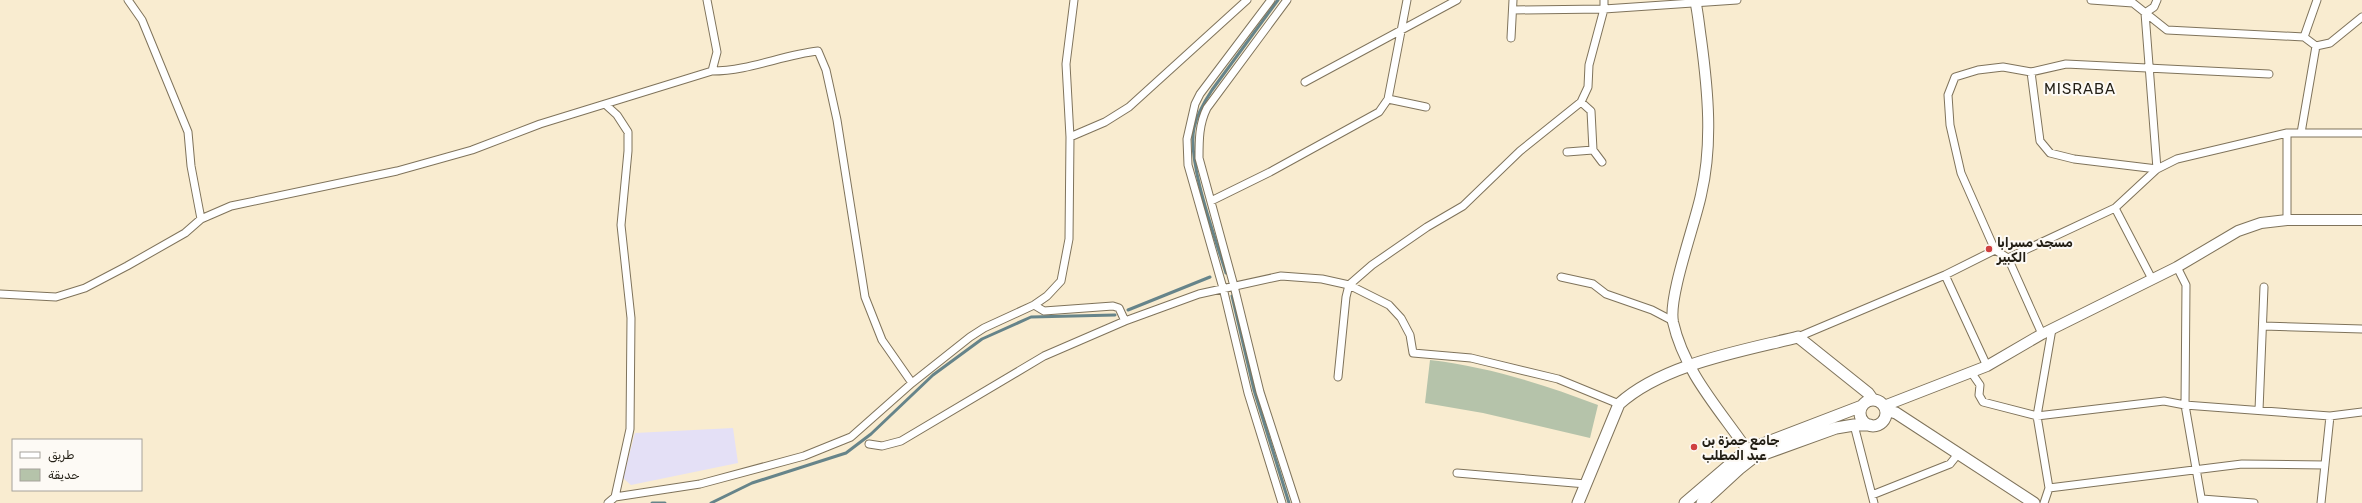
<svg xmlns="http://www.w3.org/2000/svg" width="2362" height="503" font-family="Rubik,'Noto Sans Arabic',sans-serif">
<rect width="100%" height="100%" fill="#f9ecd0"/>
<!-- industrial -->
<path fill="#e4e0f6" d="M733 428 738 463 631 485 623 478 635 433Z"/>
<!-- green -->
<path fill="#b5c3aa" d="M1430 360C1489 367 1543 384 1598 405L1590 438 1483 413 1425 403Z"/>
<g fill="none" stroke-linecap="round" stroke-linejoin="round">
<!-- stream -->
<path stroke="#66848a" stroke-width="3" d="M1226 273C1215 237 1187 162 1194 128 1197 114 1204 102 1212 90L1278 0
M1232 296 1254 390 1289 503
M1128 310 1210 277
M652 503H665
M711 503 752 483 846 453 871 434 933 375 982 339 1031 317 1115 315"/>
<!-- street casing -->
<g stroke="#7f735b" stroke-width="9">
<path id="street" d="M128 0 142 20 188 132 191 166 201 219
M1271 0 1200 94 1195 104 1187 139 1188 165 1223 288 1248 393 1282 503
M1287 0 1207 108C1199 124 1199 140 1199 158L1234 286 1260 392 1296 503
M2091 0 2133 3 2167 30 2304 37 2316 46 2330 43 2362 17
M1513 10 1604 9 1737 0
M2304 37 2317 0
M1511 38 1513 0
M712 71C749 71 782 55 818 51L826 70 837 120 865 297 882 340 912 383
M2031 72 2040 141 2050 153 2074 159 2157 169 2145 13 2154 7 2157 0
M1305 82 1457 0
M1388 99 1426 107
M1581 102 1591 111 1593 150 1602 162
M606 105 617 115 628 132V151L621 225 631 318 630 429 615 497
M2301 133 2316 46
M1070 137 1066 64 1074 0
M1567 152 1593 150
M1211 201 1270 172 1379 112 1388 99 1407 0
M2115 208 2152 279
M2287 220V133
M1995 250 1961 173 1950 125 1948 95 1955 77 1978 70 2003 67 2031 72 2066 64 2269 74
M2008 258 2042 334
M2177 267 2186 285 2185 405 2202 503
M1945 275 1987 366
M1561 277 1593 284 1606 294 1652 310 1673 321
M0 294 56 297 85 288 127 266 185 233 201 219 231 206 397 171 472 150 540 124 712 71 717 52 707 0
M1034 305 1044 311 1113 306 1119 308 1125 321
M2263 326 2362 329
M1798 337 1945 275 1995 250 2008 258 2115 208 2157 169 2177 159 2287 133H2362
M1971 372 1980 385 1979 395 1983 402 2037 416 2164 401 2185 405 2330 416 2362 412
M1338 377 1346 297 1349 285 1372 265 1427 227 1463 206 1520 151 1581 102 1588 87 1589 65 1604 9V0
M2259 410 2264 287
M1854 425 1874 503
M869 444 882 446 901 441 1044 356 1125 321 1199 294 1281 276 1322 279 1349 285 1389 305 1401 318 1410 335 1413 353 1471 358 1558 379 1619 404
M1457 473 1586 484
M2049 488 2242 464 2325 465
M1872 495 1950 464 1958 454
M2202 499 2254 503
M608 503 615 497 700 484 804 456 851 437 912 383 970 337 984 328 1034 305 1047 296 1061 281 1069 239 1070 137 1105 122 1129 107 1247 0
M2044 503 2049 488 2037 416 2052 329
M2321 503 2330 416"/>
</g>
<!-- secondary casing -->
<g stroke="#7f735b" stroke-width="12">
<path id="secondary" d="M1695 0C1698 12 1699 26 1701 39 1708 91 1713 144 1701 195 1695 224 1668 297 1673 322 1685 375 1723 413 1752 457
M1884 406 1987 366 2042 334 2177 267 2238 231 2261 223 2287 220H2362"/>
</g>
<!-- primary casing -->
<g stroke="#7f735b" stroke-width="13">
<path id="primary" d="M1860 413a13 13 0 1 1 26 0a13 13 0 1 1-26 0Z
M1886 410 1896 413 2034 503
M1578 503 1619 404C1663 364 1742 351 1798 337L1868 393 1873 400
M1685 503 1747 450 1862 406
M1702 503 1739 469 1753 458 1836 428 1854 425H1870"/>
</g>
<!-- street -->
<use href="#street" stroke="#fff" stroke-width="7"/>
<!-- secondary -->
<use href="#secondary" stroke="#fff" stroke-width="10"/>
<!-- primary -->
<use href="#primary" stroke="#fff" stroke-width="11"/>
</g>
<!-- markers -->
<g fill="#cf4041" stroke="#fdfaf5" stroke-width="1.5">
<circle cx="1989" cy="249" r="4"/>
<circle cx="1694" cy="447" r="4"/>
</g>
<g text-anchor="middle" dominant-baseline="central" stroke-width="4" stroke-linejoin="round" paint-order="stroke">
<!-- poi labels -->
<g font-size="13" font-weight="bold" fill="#231f15" stroke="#fdfaf5" text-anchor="start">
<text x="1997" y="242">مسجد مسرابا<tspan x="1997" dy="15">الكبير</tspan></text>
<text x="1702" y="440">جامع حمزة بن<tspan x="1702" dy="15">عبد المطلب</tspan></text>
</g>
<!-- quarter labels -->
<g font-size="15" letter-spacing="1" fill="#231f15" stroke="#fdfaf5">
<text x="2080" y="89">MISRABA</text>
</g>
</g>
<!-- legend -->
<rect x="12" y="439" width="130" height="52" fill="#fdfaf5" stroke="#a6a29b"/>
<rect x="20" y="452" width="20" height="6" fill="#ffffff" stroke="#a6a29b"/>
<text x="48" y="459" font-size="12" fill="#231f15">طريق</text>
<rect x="20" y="469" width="20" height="12" fill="#b5c3aa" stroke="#a6a29b"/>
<text x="48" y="479" font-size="12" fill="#231f15">حديقة</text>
</svg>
